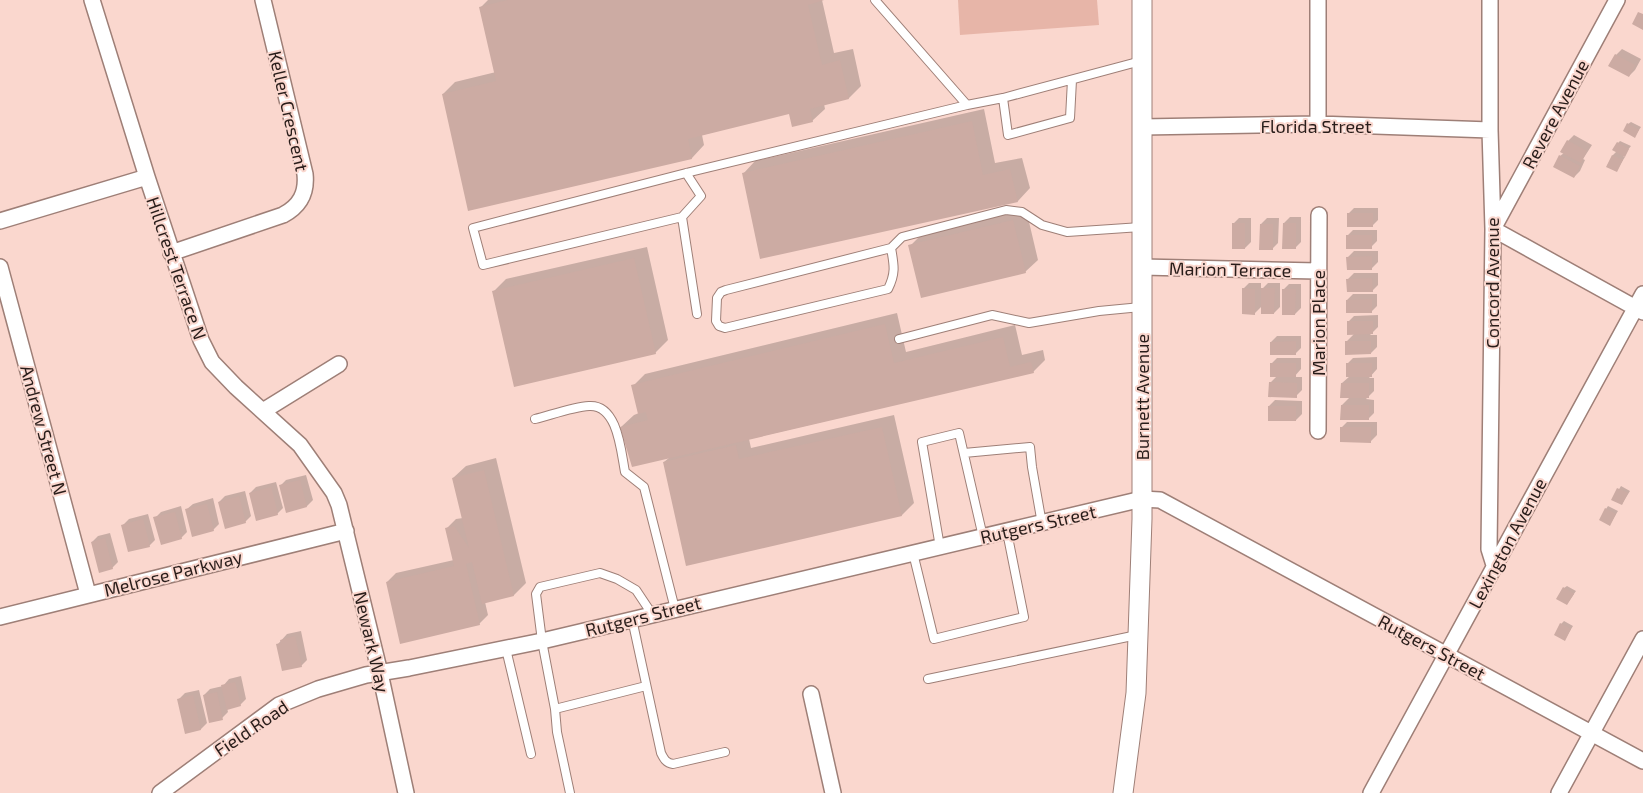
<svg xmlns="http://www.w3.org/2000/svg" width="1643" height="793" font-family="'Exo 2',sans-serif">
<rect width="100%" height="100%" fill="#fad7ce"/>
<!-- green -->
<path fill="#e7b5a8" d="M958 0H1097L1099 25 960 35Z"/>
<!-- shadow -->
<path fill="#0003" d="M488 0H822L834 53 853 49 861 86 849 98 824 104 825 109 812 121 790 112 702 135 704 145 692 158 469 209 443 94 455 82 496 72 481 7Z
M1622 49 1641 59 1635 70 1629 76 1616 55Z
M984 109 995 163 1022 158 1030 188 1018 201 743 174 755 161Z
M1631 122 1641 127 1635 136 1628 124Z
M1574 135 1592 145 1583 159 1585 160 1580 171 1574 177 1560 156 1564 153 1568 141Z
M1620 141 1631 146 1623 156 1625 157 1616 171 1607 166 1613 155 1617 151 1618 143Z
M1354 208H1378V220L1372 226 1348 214Z
M1026 209 1038 260 1025 272 910 246 922 234Z
M1290 217H1301V242L1295 248 1284 223Z
M1239 218H1251V242L1245 248 1233 224Z
M1267 218H1279L1278 243 1272 249 1261 224Z
M1353 230H1377V241L1371 247 1347 236Z
M647 247 668 340 655 353 493 292 506 279Z
M1354 251H1378V262L1372 268 1348 257Z
M1354 273H1378V285L1372 291 1348 279Z
M1249 283H1261V290L1268 283H1280V307L1274 313 1262 306 1255 313 1243 289Z
M1289 284H1301V308L1295 314 1283 290Z
M1353 294H1377V306L1371 312 1347 300Z
M897 313 906 352 1015 325 1022 355 1043 350 1045 360 1033 372 749 439 751 448 894 415 914 503 902 515 687 564 664 462 670 457 621 427 634 415 639 413 633 386 645 374Z
M1378 315V327L1370 335H1377V347L1371 353 1346 342 1355 333 1348 322 1354 316Z
M1277 336H1301V348L1295 354 1271 342Z
M1377 357V369L1369 378H1374V391L1366 399 1374 400V413L1368 419 1342 405 1350 397 1342 383 1350 376 1347 364 1353 358Z
M1277 358H1301V369L1294 377H1302V390L1296 396 1270 383 1277 376 1271 364Z
M1275 400 1302 401V414L1296 420 1269 406Z
M1347 422H1377V435L1371 441 1341 428Z
M496 458 526 583 514 595 485 602 488 615 479 624 387 582 396 573 454 560 447 528 456 519 463 518 453 478 466 466Z
M306 475 313 500 307 506 287 511 280 486 286 480Z
M276 482 283 508 277 514 250 493 256 487Z
M1621 486 1630 491 1622 504 1613 499Z
M245 491 251 516 245 522 219 502 225 496Z
M213 498 219 524 213 530 187 509 193 504Z
M181 506 187 532 181 538 155 518 161 512Z
M1608 506 1618 511 1612 521 1606 509Z
M148 514 155 540 149 546 123 525 129 519Z
M110 533 118 562 112 568 92 542 98 536Z
M1567 586 1576 591 1567 604 1564 588Z
M1564 621 1573 626 1565 639 1561 624Z
M301 631 307 660 301 666 278 644 287 634Z
M241 676 246 699 240 705 227 708 228 712 222 718 204 695 210 689 223 686 229 679Z
M199 690 207 723 201 729 186 732 179 699 185 693Z"/>
<!-- building -->
<path fill="#ccaba3" d="M508 0H824L808 5 822 65 840 60 849 99 810 109 813 122 792 127 789 114 688 139 692 159 468 211 442 94 496 81 479 7Z
M1638 12 1643 14V30L1632 24Z
M1615 54 1635 65 1629 77 1608 66Z
M972 121 983 175 1010 169 1018 202 760 259 742 173Z
M1627 123 1639 130 1635 138 1623 131Z
M1567 140 1587 151 1581 163 1560 152Z
M1617 142 1629 149 1625 157 1612 150Z
M1559 155 1580 166 1574 178 1553 167Z
M1612 155 1623 160 1617 172 1606 167Z
M1347 213H1373V227H1347Z
M1013 220 1026 273 921 298 908 245Z
M1232 223H1245V249H1232Z
M1283 223H1296V249H1282Z
M1260 224H1273V250H1259Z
M1346 235H1372V249H1346Z
M1372 256V270H1347L1346 257Z
M634 258 656 354 514 387 492 291Z
M1372 278 1373 292H1347L1346 279Z
M1242 288 1255 289V315L1242 314Z
M1261 288H1275L1274 314H1261Z
M1282 289H1296L1295 315H1282Z
M1372 299V313H1346V300Z
M1347 321H1373V334L1347 335Z
M885 324 894 363 1003 337 1010 367 1031 362 1034 373 632 467 620 427 648 420 646 412 638 414 631 385Z
M1296 341V355H1270V342Z
M1345 341H1371V354L1345 355Z
M1270 363H1296V377H1270Z
M1346 363H1372V377H1346Z
M1269 382 1297 383V398L1268 397Z
M1341 383H1369V398H1340Z
M1341 405H1369V420H1340Z
M1268 406H1296V421H1268Z
M882 427 902 516 686 566 663 462 736 445 739 459Z
M1340 427H1371V443L1340 442Z
M484 470 514 596 482 604 472 562 466 564 480 625 400 644 386 582 454 566 445 528 454 526 469 548 452 478Z
M300 480 307 507 286 513 279 485Z
M271 487 278 515 256 521 249 493Z
M1617 488 1628 493 1622 505 1611 500Z
M239 496 246 523 225 529 218 502Z
M207 504 214 531 192 537 185 509Z
M1605 508 1616 514 1610 526 1599 520Z
M175 512 182 539 161 545 153 517Z
M143 519 150 547 128 552 121 525Z
M105 538 113 569 99 573 91 542Z
M1563 587 1574 594 1567 605 1556 599Z
M1560 623 1571 629 1565 641 1554 635Z
M295 636 302 667 282 671 276 644 281 643 280 640Z
M235 682 241 706 227 710 221 685Z
M217 692 223 720 209 723 203 695Z
M193 695 201 730 185 734 177 699Z"/>
<g fill="none" stroke-linecap="round" stroke-linejoin="round">
<!-- service casing -->
<g stroke="#9e7f77" stroke-width="10">
<path id="service" d="M875 0 967 105
M1003 98 1008 135 1070 118 1072 80
M682 217 701 196 686 173
M891 248C894 265 896 273 888 289L725 328 719 326 716 321 717 298 721 292 726 290 891 248 902 237 1006 210 1022 212 1042 225 1067 232 1141 227
M697 314 682 217 483 265 473 228 686 173 967 105 1003 98 1141 61
M899 339 992 315 1029 323 1099 311 1141 307
M535 419C551 415 573 407 589 406 618 404 621 452 625 472L644 487 675 609
M964 453 1030 447 1032 467 1042 524
M940 547 922 442 959 433 983 537
M913 553 934 639 1024 617 1007 532
M632 619 661 753C664 759 666 763 673 764L725 752
M506 649 531 754
M928 679 1137 635
M646 686 555 709 542 641 536 594 540 587 600 573 617 579 636 590 652 614
M555 709 557 732 570 793"/>
</g>
<!-- minor casing -->
<g stroke="#9e7f77" stroke-width="18">
<path id="minor" d="M92 0 147 177 201 340 212 362 236 387 300 445 334 493 339 505 380 673 406 793
M1490 0V130L1493 229 1489 549 1494 565
M1617 0 1493 229 1643 312
M1318 124V0
M1142 127 1318 124 1490 130
M0 221 147 177
M171 253 283 215C300 206 307 193 305 174L263 0
M0 267 88 594
M1142 267 1318 271
M263 411 339 364
M1318 431 1319 215
M0 617 346 531
M811 694 833 793
M160 793 279 705 318 689 366 675 409 668 542 641 1142 499 1160 500 1643 761
M1371 793 1643 294
M1559 793 1643 639"/>
</g>
<!-- tertiary casing -->
<g stroke="#9e7f77" stroke-width="21">
<path id="tertiary" d="M1123 793 1136 693 1142 519V0"/>
</g>
<!-- service -->
<use href="#service" stroke="#fff" stroke-width="8"/>
<!-- minor -->
<use href="#minor" stroke="#fff" stroke-width="15"/>
<!-- tertiary -->
<use href="#tertiary" stroke="#fff" stroke-width="19"/>
</g>
<g text-anchor="middle" dominant-baseline="central" stroke-width="4" stroke-linejoin="round" paint-order="stroke">
<!-- street labels -->
<g font-size="18" fill="#291d1a" stroke="#fad7ce">
<text transform="translate(289 111) rotate(77)">Keller Crescent</text>
<text transform="translate(1555 114) rotate(-62)">Revere Avenue</text>
<text x="1316" y="126">Florida Street</text>
<text transform="translate(177 268) rotate(71)">Hillcrest Terrace N</text>
<text transform="translate(1230 269) rotate(1)">Marion Terrace</text>
<text transform="translate(1492 283) rotate(-90)">Concord Avenue</text>
<text transform="translate(1318 323) rotate(-90)">Marion Place</text>
<text transform="translate(1142 397) rotate(-90)">Burnett Avenue</text>
<text transform="translate(44 430) rotate(75)">Andrew Street N</text>
<text transform="translate(1038 524) rotate(-13)">Rutgers Street</text>
<text transform="translate(1507 543) rotate(-62)">Lexington Avenue</text>
<text transform="translate(173 573) rotate(-14)">Melrose Parkway</text>
<text transform="translate(643 616) rotate(-14)">Rutgers Street</text>
<text transform="translate(372 642) rotate(77)">Newark Way</text>
<text transform="translate(1432 647) rotate(28)">Rutgers Street</text>
<text transform="translate(251 728) rotate(-34)">Field Road</text>
</g>
</g>
</svg>
